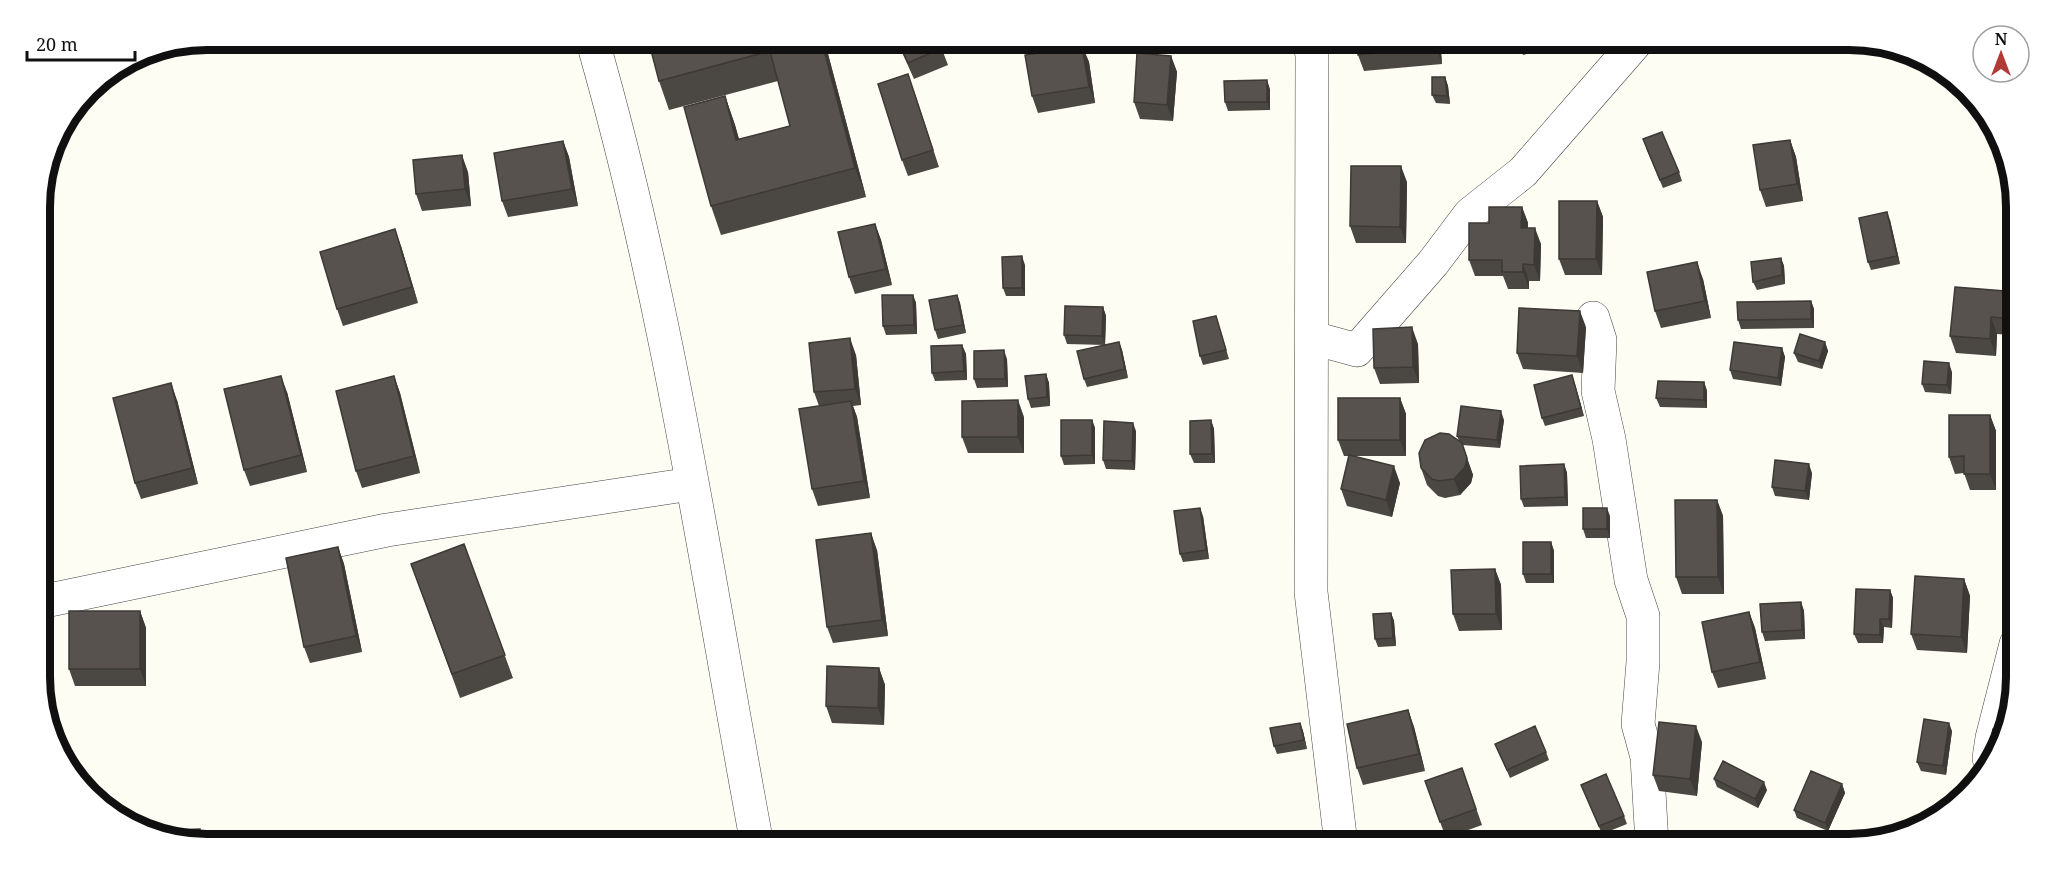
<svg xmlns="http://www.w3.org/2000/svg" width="2055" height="883" font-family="'Noto Serif',serif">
<rect width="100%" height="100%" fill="#fefdf4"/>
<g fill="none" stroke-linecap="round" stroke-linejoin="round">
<!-- street casing -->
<g stroke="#434343" stroke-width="34">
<path id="street" d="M592 39C668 302 707 575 757 844
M1308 39 1312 54 1311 592 1341 844
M1593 318 1600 340 1598 391 1609 439 1631 580 1643 616V662L1638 724 1647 757 1652 844
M1313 338 1357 350 1433 263 1470 214 1523 172 1639 39
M40 602 387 530 691 484
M1989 758 1992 738 2016 644"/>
</g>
<!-- street -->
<use href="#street" stroke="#fff" stroke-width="33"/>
</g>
<!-- wall -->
<path fill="#4b4742" d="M648 39H824L866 197 721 235 711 206 725 96 735 125 739 139 790 126 778 81 669 110 659 81Z
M896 39H938L948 65 914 79Z
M1000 39H1026L1027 42 1007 52Z
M1056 39H1092L1094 47 1084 50 1089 62 1095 103 1038 113 1032 96 1071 48 1070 43 1058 47Z
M1356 39H1440L1442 64 1364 71 1358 55Z
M1518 39H1556L1558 46 1523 55Z
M1171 56 1177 72 1173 121 1140 119 1134 102Z
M1445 77 1448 86 1450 104 1436 103 1432 95Z
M1270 89V110L1228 111 1225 102Z
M914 91 939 167 908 176 902 160Z
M1790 140 1796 157 1803 201 1766 207 1760 190Z
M563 141 569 157 578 206 508 217 502 201Z
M1646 148 1679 172 1682 181 1663 188Z
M468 172 471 206 422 211 416 194Z
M1407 182 1406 243H1356L1350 226Z
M1597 201 1603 217 1602 275H1565L1559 259Z
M1522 207 1528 223V228L1541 244 1540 281H1529V289H1508L1503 276H1475L1469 260 1489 223Z
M1890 220 1900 264 1871 270 1868 262Z
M875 224 881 240 892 285 855 294 849 277Z
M401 246 418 303 343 326 337 309Z
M1781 258 1784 266 1785 284 1757 290 1753 282Z
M1025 265V296H1006L1003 288Z
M1703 279 1711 318 1661 328 1655 311Z
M913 295 916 303 917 334 886 335 883 326Z
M957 295 960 303 966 333 938 339 935 330Z
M1811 301 1814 309V328L1741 329 1738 320Z
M1103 307 1106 316 1105 345 1067 344 1064 335Z
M2011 308 2009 335 1997 334 1996 356 1956 353 1950 336Z
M1216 316 1229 359 1203 365 1200 356Z
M1586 327 1583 373 1523 369 1517 353Z
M1119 342 1122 350 1128 378 1087 387 1084 379Z
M1825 342 1828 351 1822 369 1798 362 1794 353Z
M1418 344 1419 383 1380 384 1374 368Z
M962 345 966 354 967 380 935 381 932 373Z
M1782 348 1785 357 1781 386 1733 379 1730 370Z
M856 355 861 405 853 406 857 417 870 498 818 506 812 489 819 406 814 392Z
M1007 359 1008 387 977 388 974 379Z
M1952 372 1951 394 1925 392 1922 384Z
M1046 374 1049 383 1050 406 1031 408 1028 399Z
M1572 375 1584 416 1545 426 1542 418Z
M394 376 400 393 420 473 362 488 356 471Z
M1704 382 1707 391V408L1660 407 1656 398Z
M287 392 307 472 250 486 244 470Z
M1400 398 1406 414V456H1353L1400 483 1392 517 1347 506 1341 489 1349 456H1344L1338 440Z
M177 400 198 484 141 499 135 483Z
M1990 415 1996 431V490H1970L1964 473 1955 474 1949 457Z
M1024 417V453H968L962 437Z
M1092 420 1095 428V464L1064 465 1061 456Z
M1211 420 1214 429 1215 463H1194L1190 454Z
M1504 420 1500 448 1462 445 1473 475 1471 483 1460 495 1445 498 1438 496 1427 485 1421 468 1459 441 1457 436Z
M1136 431 1135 470 1106 469 1103 460Z
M1564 464 1567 473 1568 506 1524 507 1521 499Z
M1812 473 1809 500 1775 496 1772 487Z
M1717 500 1723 516 1724 594H1682L1676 577Z
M1203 516 1209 559 1183 562 1180 554Z
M1610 516V538H1586L1583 529Z
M1551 542 1554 551V583H1526L1523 574Z
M464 544 513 678 460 698 411 564Z
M338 547 344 564 362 652 310 663 304 647Z
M877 550 888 636 833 643 827 627Z
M1495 569 1501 585 1502 630 1459 631 1453 614Z
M1964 579 1970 596 1967 653 1917 650 1911 634Z
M1890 590 1893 598 1892 628 1884 627 1883 643H1858L1854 634Z
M1801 602 1804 611 1805 639 1765 641 1762 632Z
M140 611 146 628V686H75L69 669Z
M1749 612 1755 628 1766 679 1718 688 1712 672Z
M1391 613 1394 621 1396 646 1378 647 1375 639Z
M879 668 885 685 884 725 832 723 826 706Z
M1408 710 1414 727 1425 771 1363 785 1357 768Z
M1300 723 1303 731 1307 749 1277 754 1274 746Z
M1952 731 1946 775 1921 771 1917 762Z
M1702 742 1697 796 1659 791 1653 775Z
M1495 744 1546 752 1549 760 1510 778Z
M1462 768 1482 825 1446 838 1425 781Z
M1714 779 1767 790 1758 808 1717 787Z
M1842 784 1845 793 1828 831 1797 818 1794 810Z
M1581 785 1624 816 1627 824 1602 834Z"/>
<!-- shaded-wall -->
<path fill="#3d3936" d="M821 39H824L866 197 855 168Z
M1436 39H1440L1442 64 1436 47Z
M1082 46 1089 62 1095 103 1089 87Z
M1171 56 1177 72 1173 121 1167 105Z
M1445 77 1448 86 1450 104 1447 96Z
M1267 80 1270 89V110L1267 102Z
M725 96 735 125 747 169 736 140Z
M1790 140 1796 157 1803 201 1797 184Z
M563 141 569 157 578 206 572 189Z
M462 155 468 172 471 206 465 189Z
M1401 166 1407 182 1406 243 1400 227Z
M1597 201 1603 217 1602 275 1596 259Z
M1522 207 1528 223 1527 244 1521 228Z
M1887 212 1890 220 1900 264 1897 256Z
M875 224 881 240 892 285 886 269Z
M1535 228 1541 244 1540 281 1534 265Z
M395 229 401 246 418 303 412 287Z
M1022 256 1025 265V296L1022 288Z
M1781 258 1784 266 1785 284 1782 275Z
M1697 262 1703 279 1711 318 1705 301Z
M1523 264 1529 281V289L1523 272Z
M2005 291 2011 308 2009 335 2003 318Z
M913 295 916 303 917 334 914 325Z
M957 295 960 303 966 333 963 325Z
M1811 301 1814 309V328L1811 319Z
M1103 307 1106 316 1105 345 1102 336Z
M1580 311 1586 327 1583 373 1577 356Z
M1991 317 1997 334 1996 356 1990 339Z
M1412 327 1418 344 1419 383 1413 367Z
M850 338 856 355 861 405 855 389Z
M1119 342 1122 350 1128 378 1125 369Z
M1825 342 1828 351 1822 369 1819 361Z
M962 345 966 354 967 380 964 371Z
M1782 348 1785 357 1781 386 1778 378Z
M1004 350 1007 359 1008 387 1005 379Z
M1949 363 1952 372 1951 394 1947 385Z
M1046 374 1049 383 1050 406 1047 397Z
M1572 375 1575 384 1584 416 1581 408Z
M281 376 287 392 307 472 301 455Z
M394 376 400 393 420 473 414 456Z
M1704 382 1707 391V408L1704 400Z
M171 383 177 400 198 484 192 468Z
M1400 398 1406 414V456L1400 440Z
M1018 400 1024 417V453L1018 437Z
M851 401 857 417 870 498 864 481Z
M1501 411 1504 420 1500 448 1497 440Z
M1990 415 1996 431V490L1990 474Z
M1092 420 1095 428V464L1092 455Z
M1211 420 1214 429 1215 463 1212 454Z
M1133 423 1136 431 1135 470 1132 461Z
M1462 443 1473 475 1471 483 1460 495 1454 479Z
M1564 464 1567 473 1568 506 1565 497Z
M1809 464 1812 473 1809 500 1805 491Z
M1394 466 1400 483 1392 517 1386 500Z
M1717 500 1723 516 1724 594 1718 577Z
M1200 508 1203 516 1209 559 1206 550Z
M1607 508 1610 516V538L1607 529Z
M871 533 877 550 888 636 882 620Z
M1551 542 1554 551V583L1551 574Z
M338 547 344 564 362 652 356 636Z
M1495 569 1501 585 1502 630 1496 614Z
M1964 579 1970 596 1967 653 1961 637Z
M1890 590 1893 598 1892 628 1889 619Z
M1801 602 1804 611 1805 639 1802 630Z
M140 611 146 628V686L140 669Z
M1749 612 1755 628 1766 679 1760 662Z
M1391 613 1394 621 1396 646 1393 638Z
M1880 619 1884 627 1883 643 1880 635Z
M879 668 885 685 884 725 878 708Z
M1408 710 1414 727 1425 771 1419 754Z
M1300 723 1303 731 1307 749 1304 740Z
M1949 723 1952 731 1946 775 1943 766Z
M1696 726 1702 742 1697 796 1690 779Z
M1764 782 1767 790 1758 808 1755 799Z
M1842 784 1845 793 1828 831 1825 823Z
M200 829 205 844 200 843Z"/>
<!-- building -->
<path fill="#57524d" stroke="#3d3936" stroke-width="1.5" d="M648 39H821L855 168 711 206 684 107 725 96 736 140 790 126 770 51 659 81Z
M897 39H938L942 48 908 63Z
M1001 39H1013L1003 44Z
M1068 39H1089L1070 44Z
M1356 39H1436V47L1358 55Z
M1518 39H1549L1520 46Z
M1082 46 1089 87 1032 96 1025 55Z
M1137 53 1171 56 1167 105 1134 102Z
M908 74 933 150 902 160 878 84Z
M1432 77H1445L1447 96 1432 95Z
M1267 80V102H1225L1224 81Z
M1662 132 1679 172 1660 180 1643 139Z
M1790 140 1797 184 1760 190 1753 145Z
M563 141 572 189 502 201 494 153Z
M462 155 465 189 416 194 413 160Z
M1351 166H1401L1400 227 1350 226Z
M1559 201H1597L1596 259H1559Z
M1489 207H1522L1521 228H1535L1534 265 1523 264V272H1502V260H1469V223H1489Z
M1887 212 1897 256 1868 262 1859 218Z
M875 224 886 269 849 277 838 232Z
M395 229 412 287 337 309 320 252Z
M1022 256V288H1003L1002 257Z
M1781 258 1782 275 1753 282 1751 262Z
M1697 262 1705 301 1655 311 1647 272Z
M1955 287 2005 291 2003 318 1991 317 1990 339 1950 336Z
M882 295H913L914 325 883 326Z
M957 295 963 325 935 330 929 300Z
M1811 301V319L1738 320 1737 302Z
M1065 306 1103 307 1102 336 1064 335Z
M1519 308 1580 311 1577 356 1517 353Z
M1216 316 1226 350 1200 356 1193 321Z
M1412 327 1413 367 1374 368 1373 329Z
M1800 334 1825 342 1819 361 1794 353Z
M850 338 855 389 814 392 809 343Z
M1119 342 1125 369 1084 379 1077 351Z
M1734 342 1782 348 1778 378 1730 370Z
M962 345 964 371 932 373 931 346Z
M1004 350 1005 379H974V351Z
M1924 361 1949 363 1947 385 1922 384Z
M1046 374 1047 397 1028 399 1025 376Z
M1572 375 1581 408 1542 418 1534 385Z
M281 376 301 455 244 470 224 389Z
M394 376 414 456 356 471 336 391Z
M1658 381 1704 382V400L1656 398Z
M171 383 192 468 135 483 113 398Z
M1338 398H1400V440H1338Z
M1018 400V437H962V401Z
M851 401 864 481 812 489 799 409Z
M1461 406 1501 411 1497 440 1457 436Z
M1949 415H1990V474H1964V456L1949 457Z
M1061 420H1092V455L1061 456Z
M1211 420 1212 454H1190V421Z
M1104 421 1133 423 1132 461 1103 460Z
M1440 433 1449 434 1462 443 1467 458 1465 467 1454 479 1439 481 1432 479 1421 468 1419 453 1425 440Z
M1349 455 1394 466 1386 500 1341 489Z
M1775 460 1809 464 1805 491 1772 487Z
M1564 464 1565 497 1521 499 1520 466Z
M1675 500H1717L1718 577H1676Z
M1200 508 1206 550 1180 554 1174 511Z
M1583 508H1607V529H1583Z
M871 533 882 620 827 627 816 540Z
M1523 542H1551V574H1523Z
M464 544 505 655 452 674 411 564Z
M338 547 356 636 304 647 286 558Z
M1495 569 1496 614H1453L1451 570Z
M1915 576 1964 579 1961 637 1911 634Z
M1856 589 1890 590 1889 619H1880V635L1854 634Z
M1801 602 1802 630 1762 632 1760 604Z
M69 611H140V669H69Z
M1749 612 1760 662 1712 672 1702 622Z
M1391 613 1393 638 1375 639 1373 614Z
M827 666 879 668 878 708 826 706Z
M1408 710 1419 754 1357 768 1347 724Z
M1924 719 1949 723 1943 766 1917 762Z
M1659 722 1696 726 1690 779 1653 775Z
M1300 723 1304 740 1274 746 1270 728Z
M1535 726 1546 752 1507 770 1495 744Z
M1993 729 2005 731 2003 740 1987 760Z
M1723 761 1764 782 1755 799 1714 779Z
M1462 768 1476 809 1440 822 1425 781Z
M1811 771 1842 784 1825 823 1794 810Z
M1606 774 1624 816 1599 826 1581 785Z
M200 829V843L144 832V831Z"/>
<!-- crop -->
<path d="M0 0H2055V883H0ZM207 50H1849A157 157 0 0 1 2006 207V677A157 157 0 0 1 1849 834H207A157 157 0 0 1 50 677V207A157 157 0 0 1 207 50Z" fill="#fff" fill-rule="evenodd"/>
<path fill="none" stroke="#101010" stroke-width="8" d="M207 50H1849A157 157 0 0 1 2006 207V677A157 157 0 0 1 1849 834H207A157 157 0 0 1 50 677V207A157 157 0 0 1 207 50Z"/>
<!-- north arrow -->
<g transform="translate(2001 54)"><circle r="28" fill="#ffffff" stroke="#9f9f9f" stroke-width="1.5"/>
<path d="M0-4.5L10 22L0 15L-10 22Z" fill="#b13b36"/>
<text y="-9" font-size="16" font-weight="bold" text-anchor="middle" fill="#101010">N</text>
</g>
<!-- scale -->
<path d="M27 51v9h108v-9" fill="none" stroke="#101010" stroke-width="3"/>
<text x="36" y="51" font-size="18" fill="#101010" stroke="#ffffff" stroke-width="4.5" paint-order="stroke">20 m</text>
</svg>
